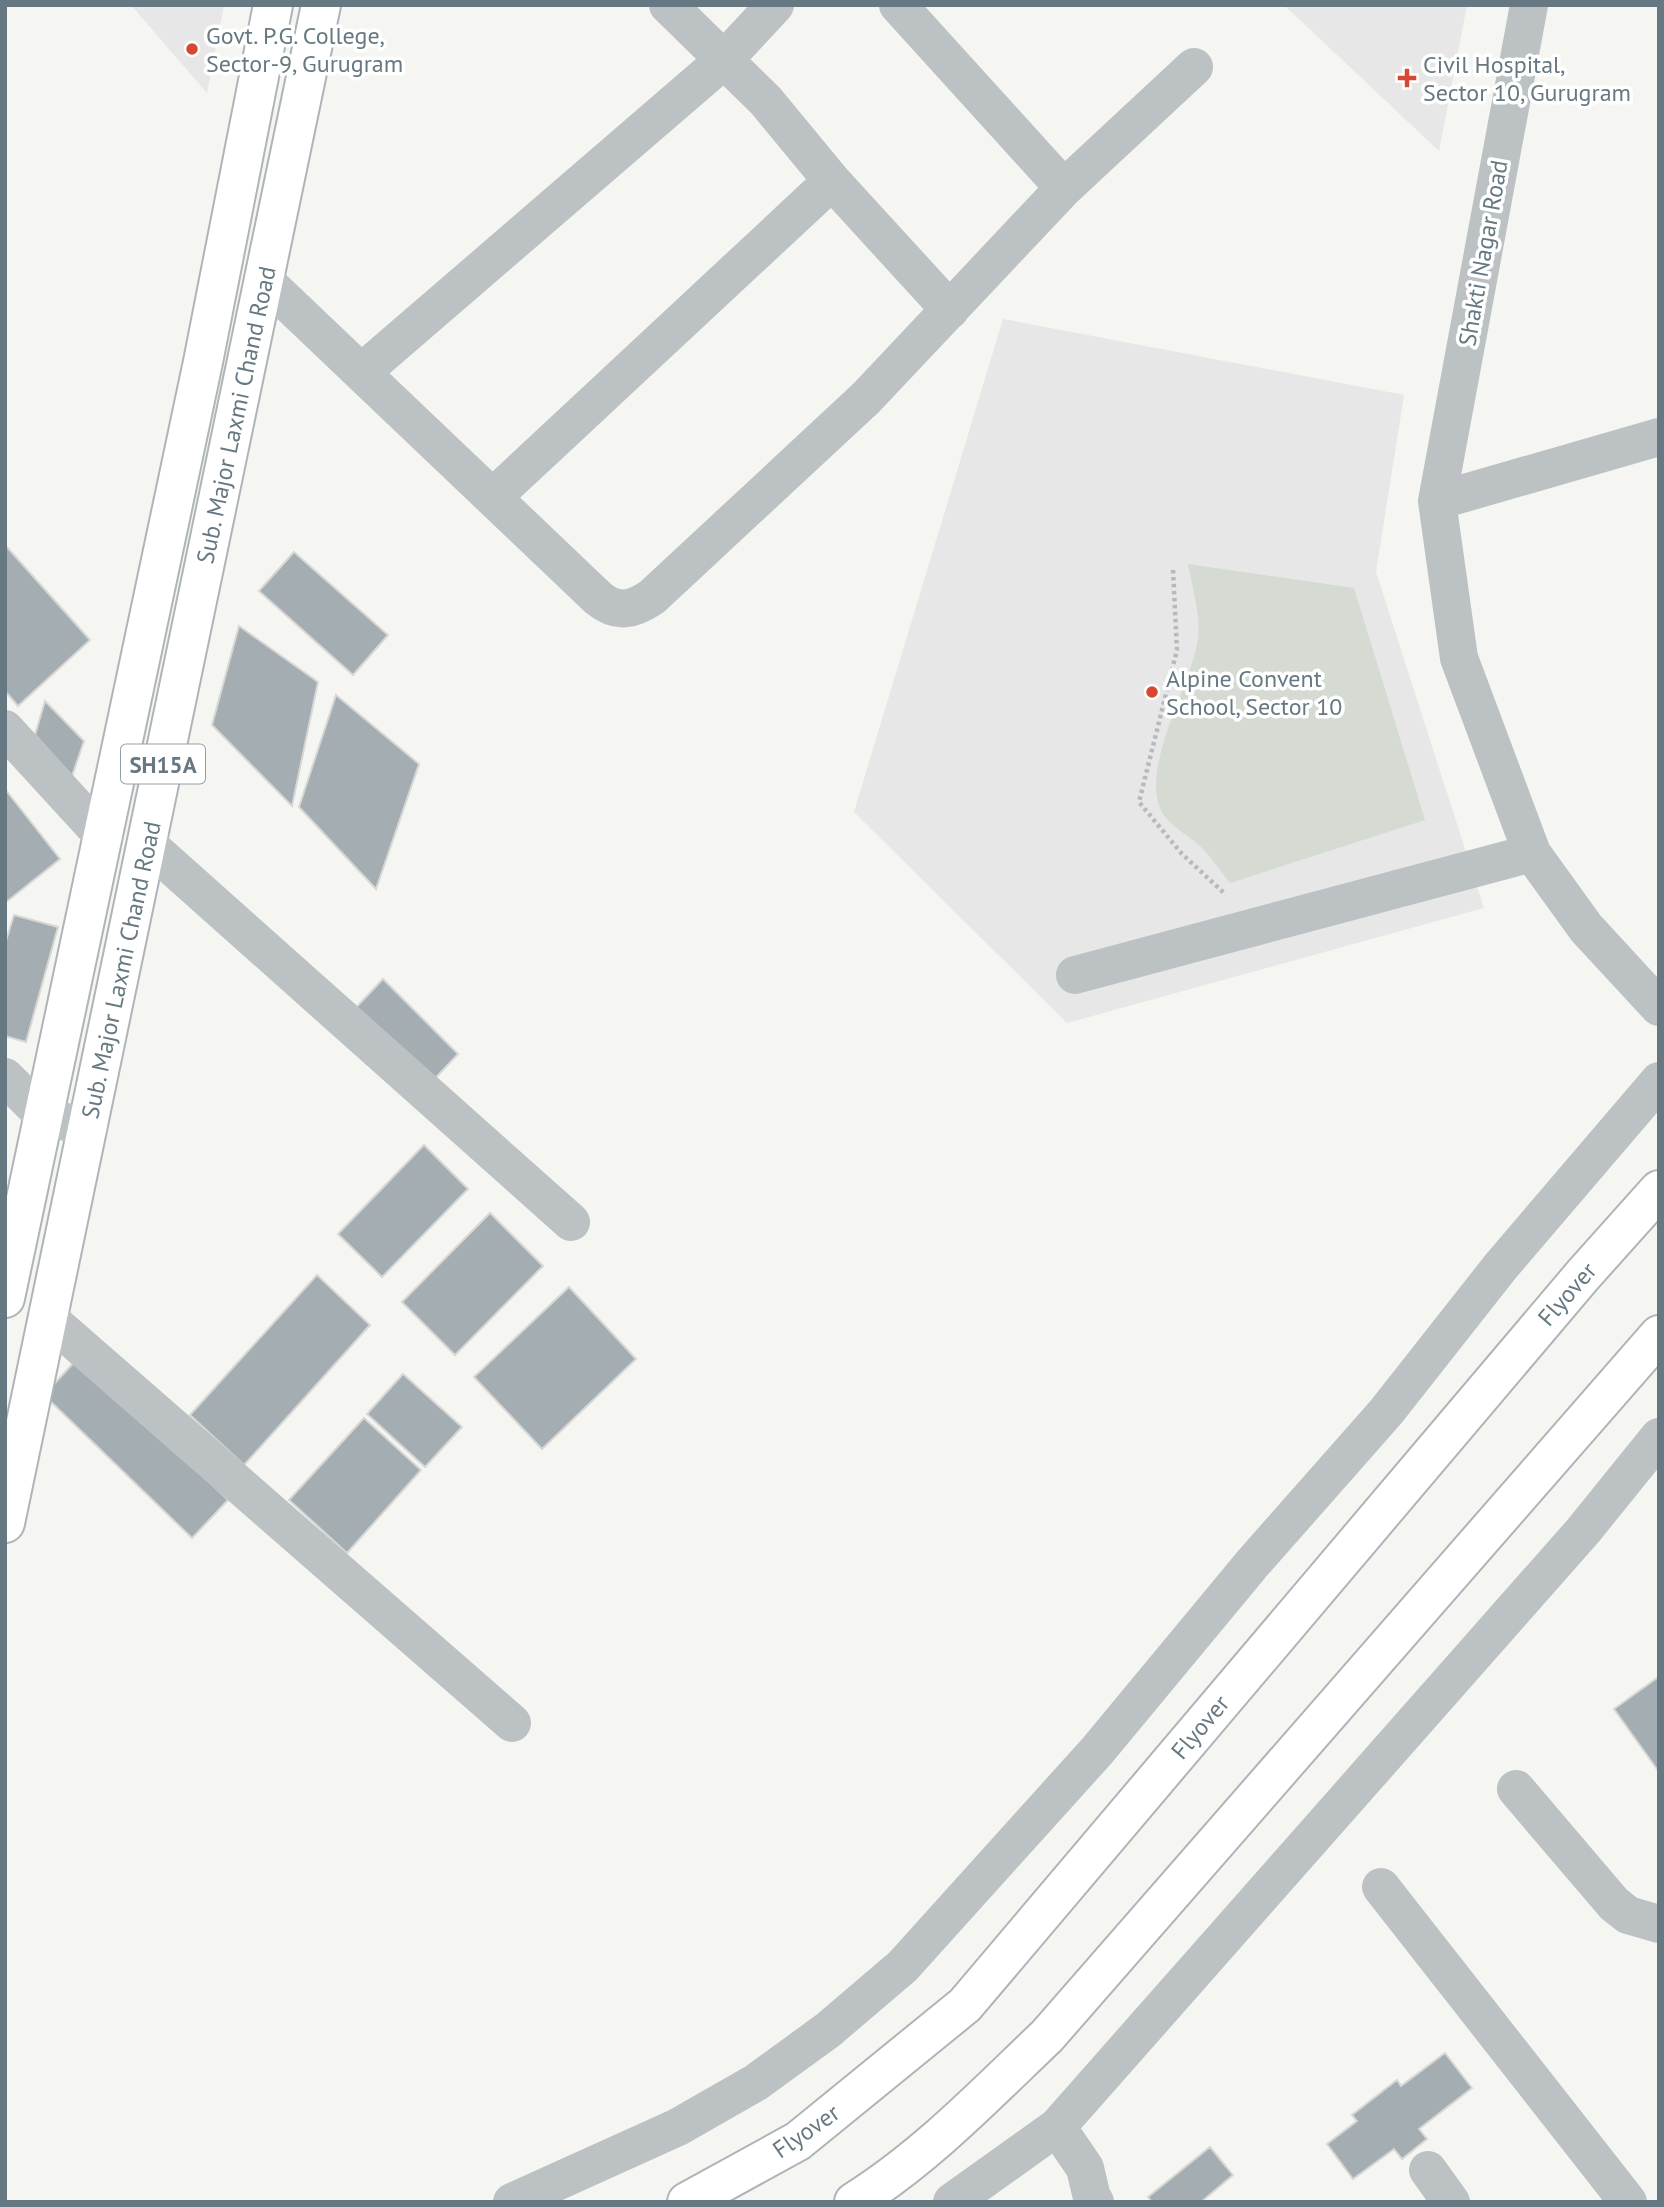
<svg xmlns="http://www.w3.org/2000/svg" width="1664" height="2207" font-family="'PT Sans',sans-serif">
<rect width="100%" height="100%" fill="#f5f5f2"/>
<!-- built -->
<path fill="#e6e7e6" d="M131 5H224L207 93Z
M1284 5H1467L1439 151Z
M1003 319 1404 395 1376 572 1484 908 1067 1023 854 812Z"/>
<!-- green -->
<path fill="#d5dad2" d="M1188 564 1354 588 1425 820 1230 883C1221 872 1213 860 1203 849 1192 837 1172 828 1163 814 1137 770 1192 686 1198 638 1201 615 1192 587 1188 564Z"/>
<!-- building -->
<path fill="#a4adb1" stroke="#d7d7d5" stroke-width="2" d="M5 545 90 640 18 706 5 691Z
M294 552 388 635 353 675 259 591Z
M239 626 318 682 292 806 212 725Z
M336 695 419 764 376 889 299 807Z
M45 701 84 741 72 776 35 735Z
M5 789 60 859 5 903Z
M14 915 58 927 26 1042 5 1036V944Z
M383 979 458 1054 425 1089 349 1015Z
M424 1145 468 1189 382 1277 338 1234Z
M490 1213 543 1266 455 1355 402 1302Z
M317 1275 370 1325 244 1465 190 1415Z
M569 1287 636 1359 542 1449 474 1377Z
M79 1357 228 1500 192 1538 44 1395Z
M403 1374 462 1427 425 1467 367 1414Z
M364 1418 421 1470 347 1553 289 1500Z
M1657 1678 1659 1680V1772L1614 1709Z
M1445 2053 1472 2088 1419 2129 1427 2139 1402 2159 1394 2149 1353 2179 1327 2144 1357 2121 1352 2115 1397 2080 1401 2086Z
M1210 2147 1233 2175 1201 2202H1152L1148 2197Z"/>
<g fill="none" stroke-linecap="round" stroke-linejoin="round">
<!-- major casing -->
<g stroke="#aeb4b7" stroke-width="42">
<path id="major" d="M5 1298 203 362 273 5
M5 1523 321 5
M687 2202 798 2141 965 2005 1583 1275 1659 1190
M854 2202C926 2157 986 2094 1047 2036L1659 1335"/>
</g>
<!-- path -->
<path stroke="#b7babc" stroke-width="4.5" stroke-dasharray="3.5 3.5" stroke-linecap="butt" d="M1173 570 1177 650 1139 802 1182 854 1224 893"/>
<!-- minor -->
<path stroke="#bcc1c4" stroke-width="38" d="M668 5 766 101 832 181 950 310
M898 5 1064 188
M1529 5 1437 501 1459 658 1532 853 1586 928 1659 1007
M264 280 598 598C617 614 633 610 652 597L866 398 1064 188 1194 67
M362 372 724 60 775 5
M493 497 832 181
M1437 501 1659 437
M5 729 103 836
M147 844 571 1222
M1075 975 1532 853
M5 1077 44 1116 88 1128
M48 1318 512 1723
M1516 1789 1614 1904 1628 1915 1659 1924
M1381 1887 1628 2202
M1057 2127 1085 2168 1092 2198 1095 2202
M1428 2170 1451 2202
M512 2202 678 2127 755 2083 828 2030 903 1966 1096 1752 1251 1565 1386 1412 1501 1266 1659 1081
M952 2202 1057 2127 1583 1531 1659 1437"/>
<!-- major -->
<use href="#major" stroke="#fff" stroke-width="38"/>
</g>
<!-- markers -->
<g fill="#d74731" stroke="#fff" stroke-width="2.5">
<circle cx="192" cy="49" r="7"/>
<path d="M1403.5 67.5h7v7h7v7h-7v7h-7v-7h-7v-7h7z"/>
<circle cx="1152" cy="692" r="7"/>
</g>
<g text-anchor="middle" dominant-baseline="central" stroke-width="7" stroke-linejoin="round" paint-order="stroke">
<!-- shield labels -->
<rect fill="#fff" stroke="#94a0a7" stroke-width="2" x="121" y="744.5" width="84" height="39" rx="5"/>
<g font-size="23" font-weight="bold" fill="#667881">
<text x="163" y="764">SH15A</text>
</g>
<!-- poi labels -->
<g font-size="24" fill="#667881" stroke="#fff" text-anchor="start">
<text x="206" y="35">Govt. P.G. College,<tspan x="206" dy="28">Sector-9, Gurugram</tspan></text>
<text x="1423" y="64">Civil Hospital,<tspan x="1423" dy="28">Sector 10, Gurugram</tspan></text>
<text x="1166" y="678">Alpine Convent<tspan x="1166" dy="28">School, Sector 10</tspan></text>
</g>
<!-- street labels -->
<g font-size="24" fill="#667881" stroke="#fff">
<text transform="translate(1483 253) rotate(-80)">Shakti Nagar Road</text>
<text transform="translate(236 415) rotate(-78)">Sub. Major Laxmi Chand Road</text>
<text transform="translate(121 970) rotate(-78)">Sub. Major Laxmi Chand Road</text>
<text transform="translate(1567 1294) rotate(-49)">Flyover</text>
<text transform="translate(1200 1727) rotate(-50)">Flyover</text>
<text transform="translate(806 2131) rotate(-35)">Flyover</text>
</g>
</g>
<!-- border -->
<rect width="1664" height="2207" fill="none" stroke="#667881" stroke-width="14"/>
</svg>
